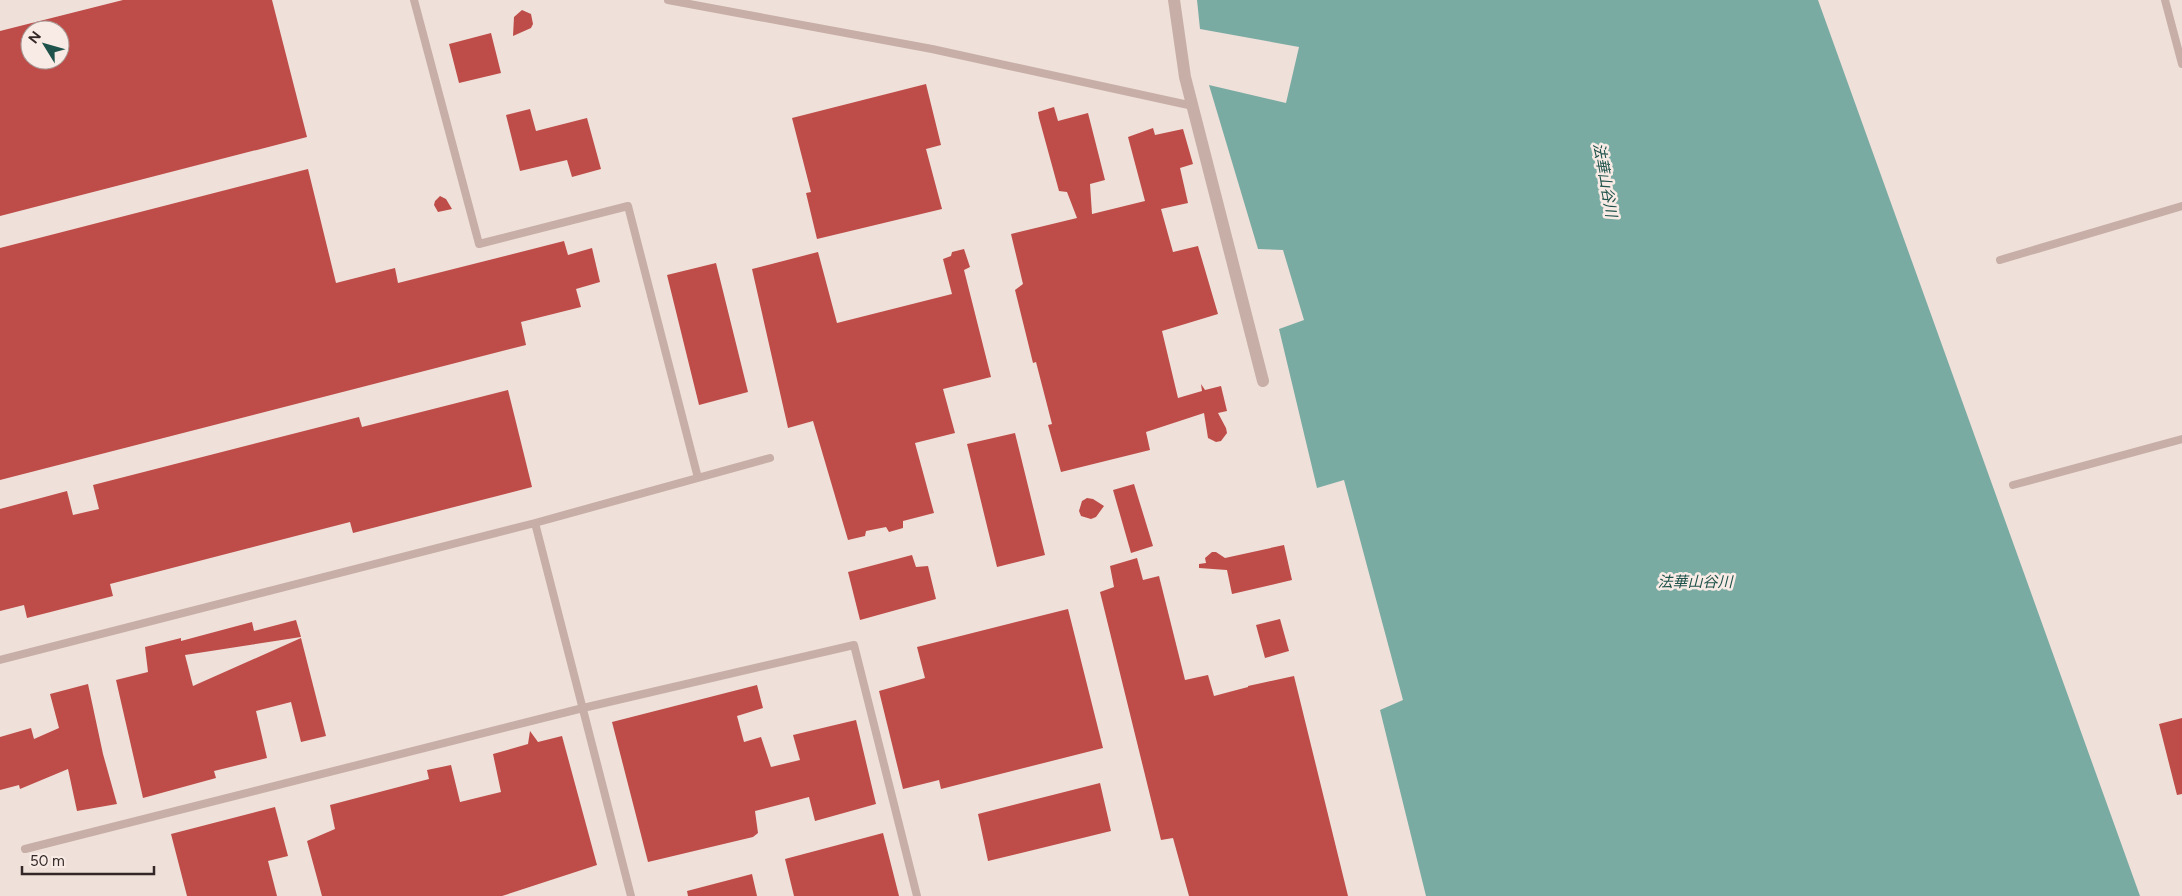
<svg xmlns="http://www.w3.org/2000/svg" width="2182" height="896" font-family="Figtree,'Noto Sans JP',sans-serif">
<rect width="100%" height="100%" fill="#efe0d9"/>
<!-- water -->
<path fill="#7aaba3" d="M1197 0H1818L2140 896H1426L1380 710 1403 700 1344 480 1317 488 1279 329 1304 320 1283 250 1258 249 1209 85 1286 103 1299 47 1200 29Z"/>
<!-- building -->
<path fill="#be4c48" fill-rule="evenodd" d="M123 0H272L307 137 0 216V31ZM30 30H60V60H30Z
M522 10 531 14 533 24 531 28 513 36 514 17Z
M491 33 501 73 459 83 449 44Z
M926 84 941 145 926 149 942 209 817 239 806 193 811 192 792 118Z
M1054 107 1058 121 1088 113 1105 180 1090 184 1092 214 1145 201 1128 137 1153 128 1155 135 1183 129 1193 164 1180 168 1188 203 1161 209 1173 252 1198 246 1218 314 1162 331 1178 398 1202 391 1201 384 1205 390 1221 386 1227 411 1218 413 1226 428 1227 433 1221 441 1216 442 1208 438 1204 413 1146 432 1150 450 1061 472 1048 425 1052 424 1036 362 1033 363 1015 290 1023 284 1011 234 1077 218 1067 192 1059 191 1039 118 1038 112Z
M530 109 536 131 587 118 601 169 572 177 567 160 520 171 506 115Z
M308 169 336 283 395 268 398 283 564 241 568 255 592 248 600 282 576 289 581 307 521 322 526 345 0 480V248Z
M440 196 446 199 452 209 438 212 434 205 435 201Z
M964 249 970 267 964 270 991 377 943 389 955 433 915 443 934 513 903 521V528L889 532 886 527 866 531 865 536 848 540 813 421 788 428 752 269 818 252 837 323 952 294 943 259 951 256 952 252Z
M716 263 748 392 699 405 667 275Z
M508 390 532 487 353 533 350 522 110 584 113 596 27 618 24 605 0 611V509L67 491 73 515 99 509 93 485 359 417 362 427Z
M1015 433 1045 555 997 567 967 444Z
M1134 484 1153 546 1131 553 1113 490Z
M1087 498 1093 499 1104 506 1096 517 1091 519 1081 516 1079 511 1082 501Z
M1284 545 1292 580 1232 594 1227 570 1199 568V564L1206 563 1205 558 1212 552H1216L1225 558Z
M912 555 916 567 928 566 936 599 860 620 848 572Z
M1137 558 1143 580 1159 576 1185 680 1208 675 1214 696 1248 687V686L1294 676 1348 896H1189L1173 838 1161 840 1100 592 1114 587 1110 566Z
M1068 609 1103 748 941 789 939 780 903 789 879 691 925 678 917 647Z
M1280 619 1289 651 1265 658 1256 625Z
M296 620 301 637 185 655 193 686 301 638 326 736 301 742 291 702 256 711 267 758 214 771 216 778 143 798 116 680 148 672 145 647 181 638V641L252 622 254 631Z
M88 684 103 754 117 804 77 811 68 769 20 789 19 785 0 790V737L31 728 34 739 59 728 50 694Z
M757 685 763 708 737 716 744 742 761 737 771 767 800 760 793 735 856 720 876 804 815 821 809 797 755 811 758 833 753 837 648 862 612 722Z
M2182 718V794L2177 795 2159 724Z
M530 731 538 742 562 736 597 865 502 896H322L307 841 335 829 330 805 429 779 427 770 451 765 460 802 501 792 493 754 528 744Z
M1100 783 1111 831 988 861 978 814Z
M275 807 288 856 268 861 277 896H187L171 834Z
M883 833 899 896H794L785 859Z
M752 874 757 896H688L687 891Z"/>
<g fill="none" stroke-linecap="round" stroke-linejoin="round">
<!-- lane -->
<path stroke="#c7aea6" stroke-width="8" d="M414 0 479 244 628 206 698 478
M668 0 932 49 1193 106
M2165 0 2182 64
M2000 260 2182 206
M2013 485 2182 439
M535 523 631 896
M0 660 535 523 770 458
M25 849 583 708 854 645 917 896"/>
<!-- street -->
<path stroke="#c7aea6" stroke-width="12" d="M1174 0 1185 77 1263 381"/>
</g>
<g text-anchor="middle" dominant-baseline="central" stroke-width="5" stroke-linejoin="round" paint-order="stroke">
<!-- water labels -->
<g font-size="15" font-style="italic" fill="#1f524b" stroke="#f8ebe5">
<text transform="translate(1605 180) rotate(80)">法華山谷川</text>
<text x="1695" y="582">法華山谷川</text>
</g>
</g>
<!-- north arrow -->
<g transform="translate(45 45) rotate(307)"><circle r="24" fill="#f8ebe5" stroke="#a99d99"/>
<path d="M0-4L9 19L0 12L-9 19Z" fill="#1f524b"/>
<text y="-8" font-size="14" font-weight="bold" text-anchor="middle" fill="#332827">N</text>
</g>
<!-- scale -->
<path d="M22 866v8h132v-8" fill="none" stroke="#332827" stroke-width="2.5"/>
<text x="30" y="866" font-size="15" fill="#332827" stroke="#f8ebe5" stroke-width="4" paint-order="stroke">50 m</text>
</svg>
